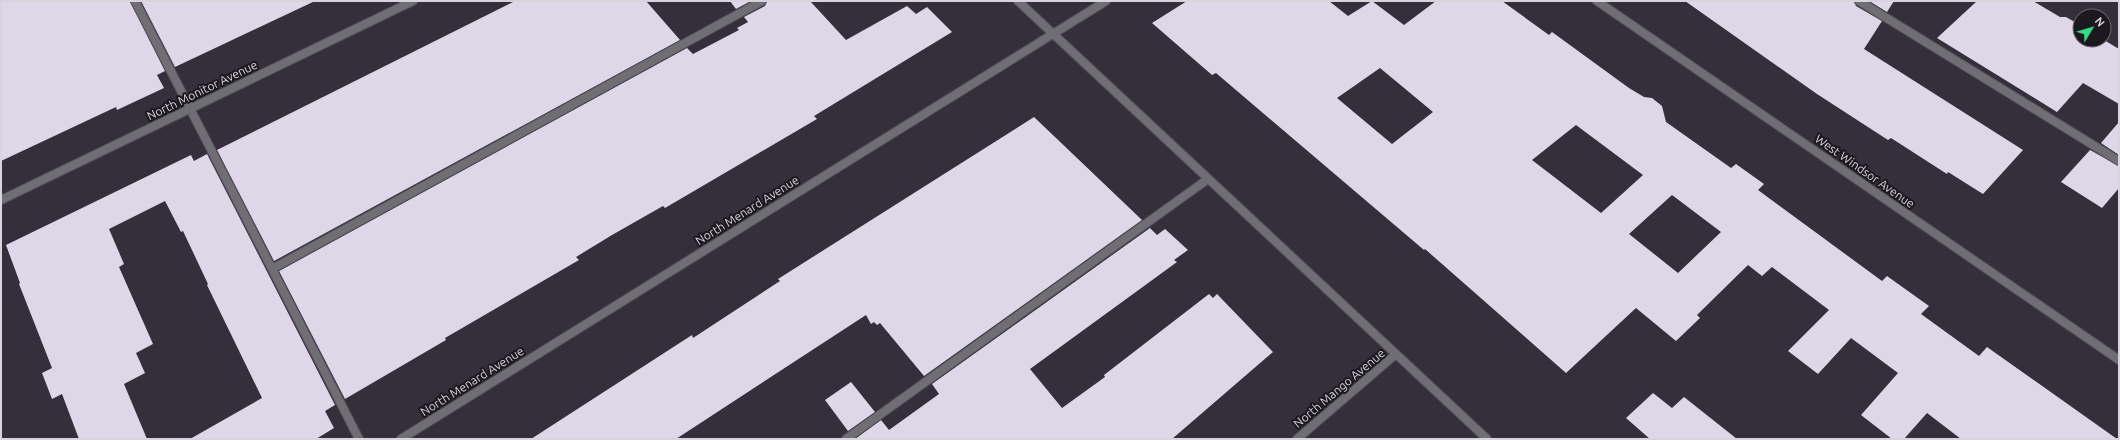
<svg xmlns="http://www.w3.org/2000/svg" width="2120" height="440" font-family="Ubuntu,sans-serif">
<rect width="100%" height="100%" fill="#352f3c"/>
<!-- building -->
<path fill="#ded7e8" fill-rule="evenodd" d="M1 1H130L165 71 157 75 164 88 117 110 116 107 1 161Z
M141 1H315L175 67Z
M515 1H646L680 40 274 261 217 150Z
M730 1H751L736 9Z
M767 1H810L846 40 907 6 916 14 927 7 952 32 814 116 817 119 665 208 663 206 612 235 576 257 579 260 445 338 446 340 345 399 279 271 687 48 693 54 739 30 737 28 748 22 744 17 765 6Z
M1187 1H1329L1348 16 1372 1 1404 25 1436 1H1502L1549 35 1552 32 1629 88 1644 97 1652 98 1662 106 1666 122 1731 168 1736 164 1764 184 1758 190 1882 281 1887 276 1929 306 1921 314 1979 356 1987 347 2117 439H1961L1927 413 1904 439H1892L1861 415 1898 373 1851 338 1818 374 1788 351 1829 310 1772 267 1762 276 1748 265 1697 315 1700 318 1676 341 1636 308 1566 373 1425 249 1424 250 1216 73 1212 75 1152 23ZM1380 68 1433 112 1392 144 1337 98ZM1576 125 1643 175 1601 213 1532 160ZM1672 195 1721 232 1678 273 1629 234Z
M1685 1H1854L1856 6 1882 21 1864 49 2023 150 1983 194 1948 172 1947 174 1891 138 1888 140 1817 94Z
M1869 1H1894L1887 12Z
M1977 1H2033L2060 17H2066L2080 25V40H2104L2119 49V104L2083 83 2057 112 1937 38Z
M1034 117 1142 220 924 376 880 323 877 325 874 322 871 324 866 315 676 439H531L692 335 693 338 780 281 778 279Z
M2119 122V155L2101 143Z
M2090 150 2119 166V188L2102 208 2061 182Z
M207 154 335 405 325 411 334 428 316 439H190L262 398 207 285 208 284 183 231 181 232 165 201 109 229 124 264 119 267 153 344 136 353 145 373 124 384 147 439H79L62 394 52 399 42 373 52 368 19 284 20 283 6 245 191 155 194 161Z
M1150 228 1157 235 1165 229 1188 250 1174 260 1177 262 1030 369 1062 408 1105 377 1104 375 1209 294 1213 298 1217 294 1273 352 1172 439H855L881 420 889 430 939 394 932 384Z
M851 382 875 412 848 431 825 400Z
M1653 393 1672 408 1684 397 1737 439H1650L1626 418Z"/>
<g fill="none" stroke-linecap="round" stroke-linejoin="round">
<!-- service casing -->
<g stroke="#524d59" stroke-width="10">
<path id="service" d="M135 1 359 439
M1859 1 2119 161
M272 269 762 1
M846 439 1208 179"/>
</g>
<!-- minor casing -->
<g stroke="#524d59" stroke-width="10">
<path id="minor" d="M1597 1 2119 360
M1 200 413 1
M401 439 1106 1
M1297 439 1396 354"/>
</g>
<!-- tertiary casing -->
<g stroke="#524d59" stroke-width="10">
<path id="tertiary" d="M1018 1 1487 439"/>
</g>
<!-- service -->
<use href="#service" stroke="#706e75" stroke-width="8"/>
<!-- minor -->
<use href="#minor" stroke="#706e75" stroke-width="8"/>
<!-- tertiary -->
<use href="#tertiary" stroke="#706e75" stroke-width="8"/>
</g>
<g text-anchor="middle" dominant-baseline="central" stroke-width="4" stroke-linejoin="round" paint-order="stroke">
<!-- street labels -->
<g font-size="12" fill="#d8d4dd" stroke="#1b191f">
<text transform="translate(202 90) rotate(-26)">North Monitor Avenue</text>
<text transform="translate(1865 171) rotate(35)">West Windsor Avenue</text>
<text transform="translate(747 210) rotate(-32)">North Menard Avenue</text>
<text transform="translate(472 381) rotate(-32)">North Menard Avenue</text>
<text transform="translate(1339 388) rotate(-40)">North Mango Avenue</text>
</g>
</g>
<!-- border -->
<rect width="2120" height="440" fill="none" stroke="#d8d4dd" stroke-width="4"/>
<!-- north arrow -->
<g transform="translate(2092 28) rotate(52)"><circle r="19" fill="#1b191f" stroke="#67646b"/>
<path d="M0-3L7 15L0 10L-7 15Z" fill="#36d880"/>
<text y="-6" font-size="11" font-weight="bold" text-anchor="middle" fill="#d8d4dd">N</text>
</g>
</svg>
